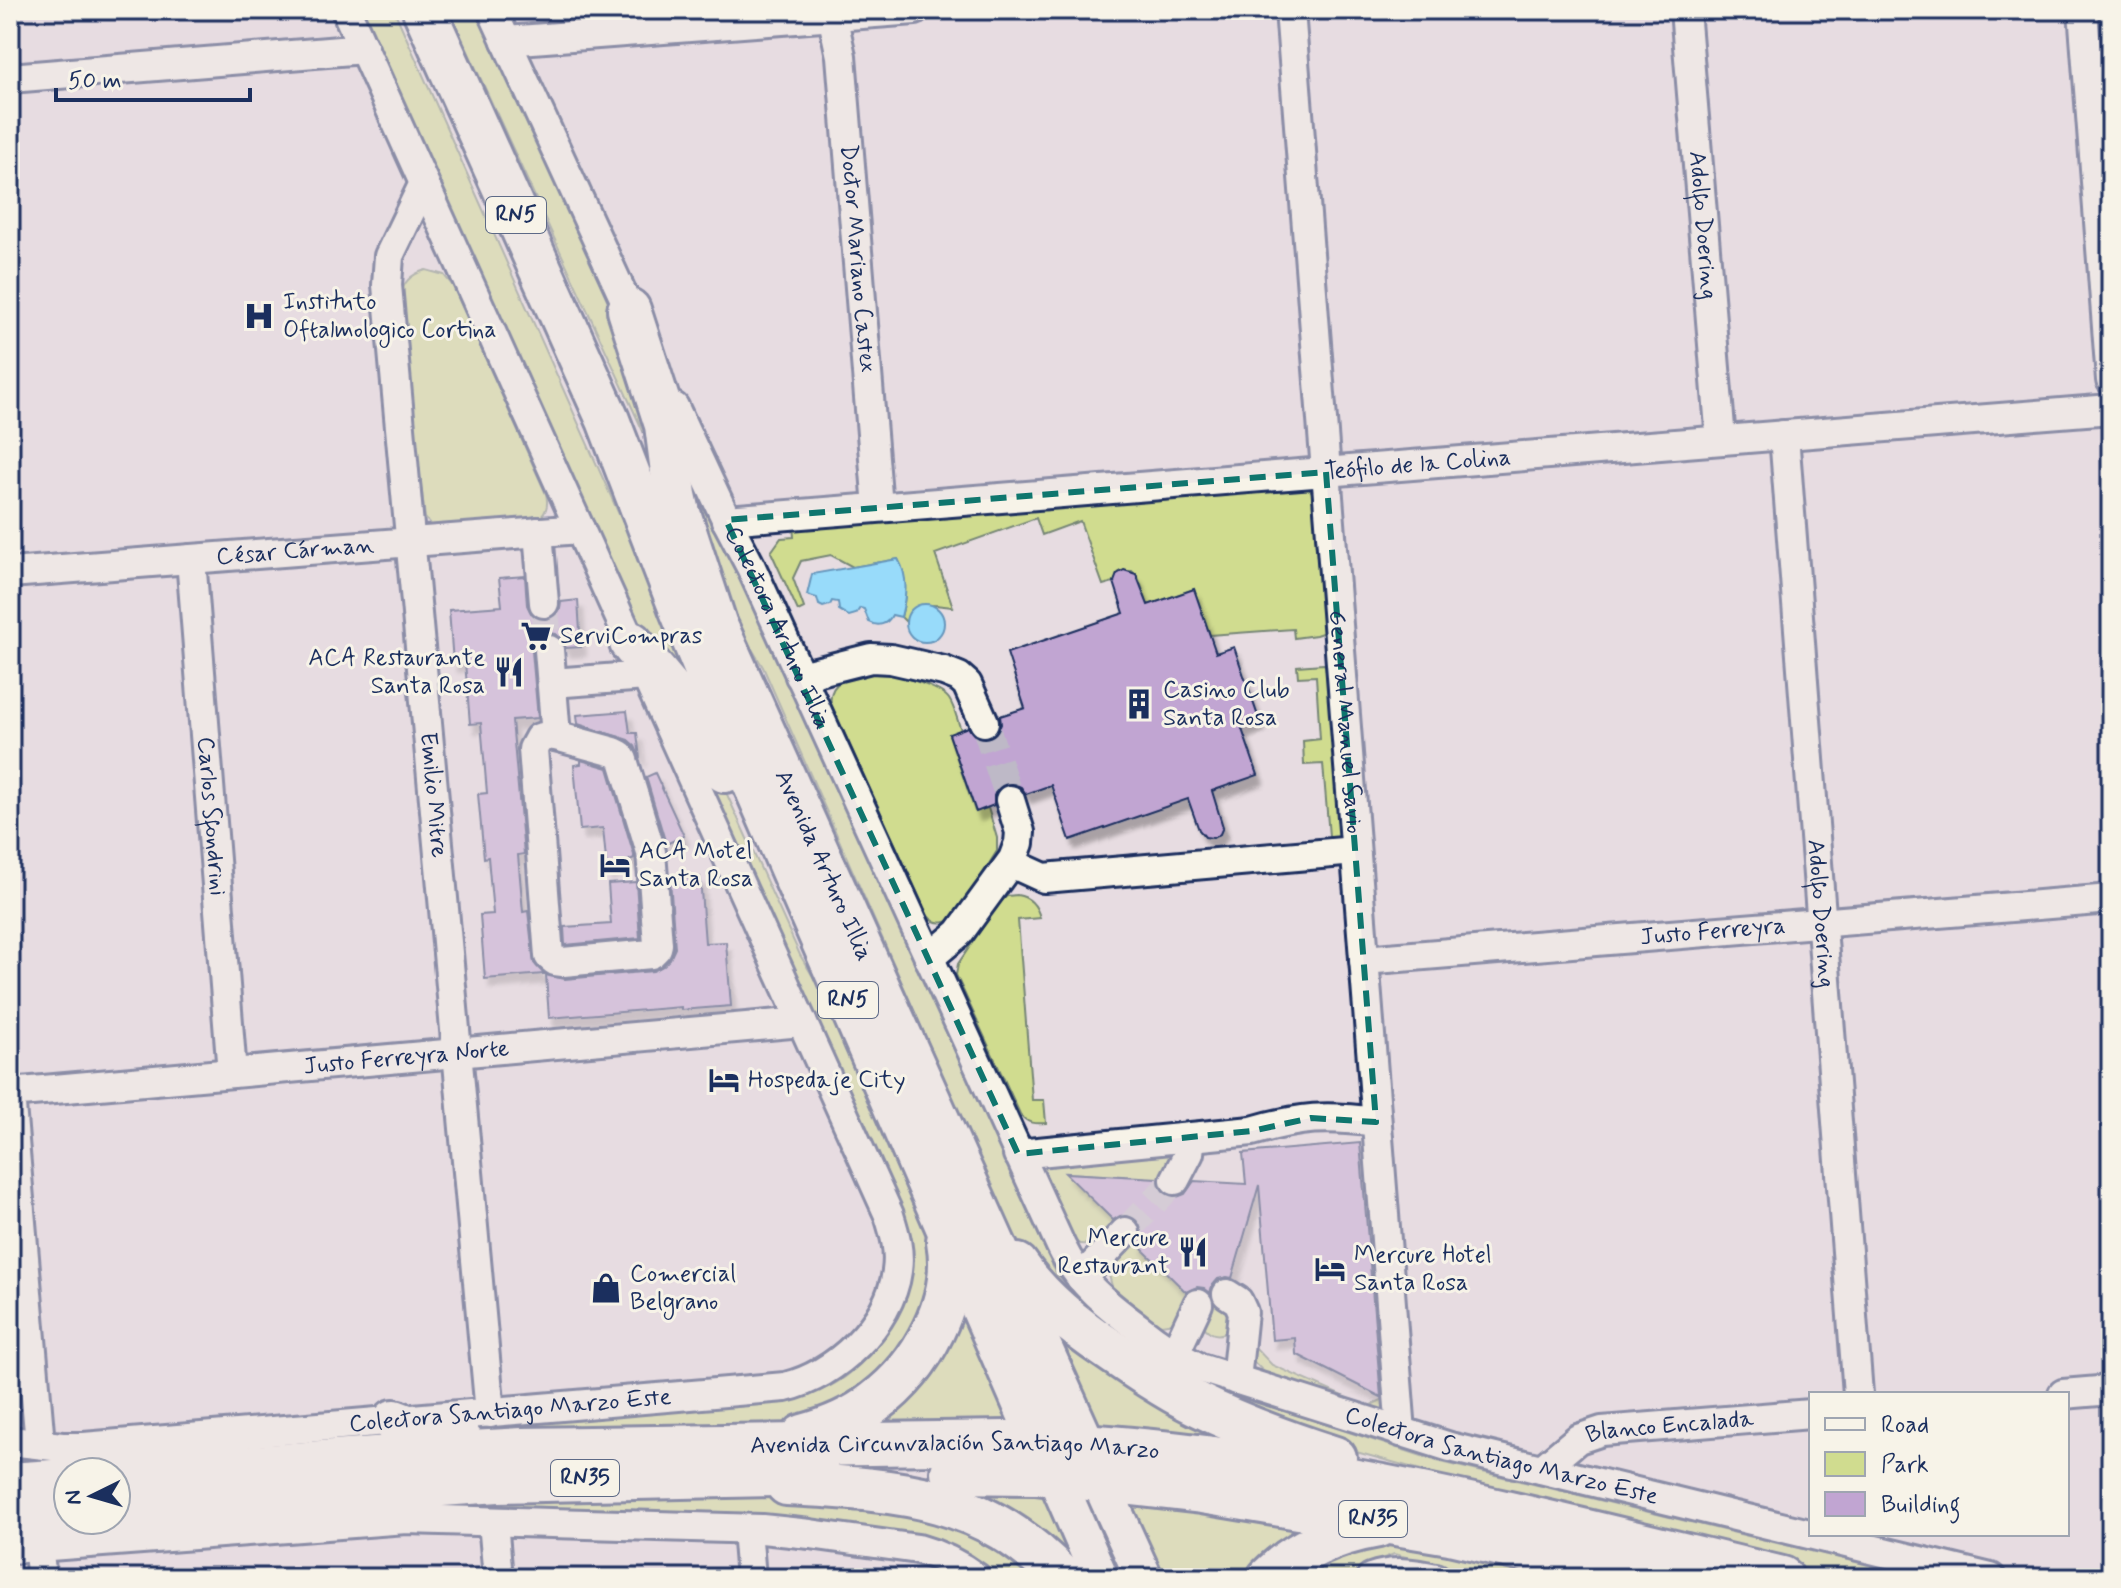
<svg xmlns="http://www.w3.org/2000/svg" width="2121" height="1588" font-family="Mynerve,sans-serif">
<defs>
<filter id="shadow"><feDropShadow dx="5" dy="9" stdDeviation="2" flood-color="#0004"/></filter>
</defs>
<rect width="100%" height="100%" fill="#e7dce1"/>
<filter id="ink" filterUnits="userSpaceOnUse"><feTurbulence type="fractalNoise" baseFrequency=".0125" numOctaves="2"/><feDisplacementMap in="SourceGraphic" scale="16" xChannelSelector="R" yChannelSelector="G"/><feConvolveMatrix kernelMatrix="1 2 1 2 8 2 1 2 1" color-interpolation-filters="sRGB"/></filter>
<g filter="url(#ink)">
<!-- green -->
<path fill="#d0dc8f" stroke="#768676" stroke-width="2" d="M362 10H394L708 714 636 621 626 603Z
M449 10H476L647 385 665 479Z
M426 270 444 275 453 286 546 494C549 506 546 514 536 521L436 528 431 525 425 518 400 298C402 282 411 274 426 270Z
M677 447 703 508 739 570 1053 1267 1061 1281 1073 1294 1182 1374 1198 1382 1230 1393 1437 1461 1922 1578H1843L1511 1495 1349 1450 1265 1422 1215 1400 1183 1383 1076 1308 1046 1281 1027 1256 1008 1224 763 667 744 636 691 519 681 484Z
M1307 487 1312 492 1316 499 1325 632 1316 635 1294 638 1293 629 1210 635 1194 589 1148 605 1138 577 1132 571H1120L1114 582 1103 585 1080 521 1042 535 1036 518 935 554 953 607C934 605 912 599 906 622L901 617C907 595 907 579 898 559L853 567 831 555 801 561 793 578 804 608 798 611 771 552 781 538 794 537 793 526Z
M1323 664 1327 665 1343 839 1330 848 1323 764 1304 765 1303 741 1320 739 1316 676 1298 677 1297 666Z
M876 673C891 672 941 687 949 699 955 708 957 720 961 730L949 735 975 811 988 808 997 838V851L958 913C950 923 937 927 928 916L831 704C827 677 857 676 876 673Z
M691 743 720 779 800 955 847 1033 935 1241 924 1314 876 1384 804 1424 469 1432 435 1426 759 1405C830 1398 870 1372 897 1305 911 1269 916 1259 905 1221Z
M1017 895C1030 897 1037 905 1040 918L1018 920 1032 1100H1044L1046 1123C1035 1124 1027 1124 1020 1114L956 975 958 964 999 903 1007 896Z
M1170 1152 1173 1155 1163 1179 1067 1173 1119 1226 1093 1245 1080 1244 1073 1240 1039 1167 1040 1163Z
M1132 1238 1193 1299 1174 1323 1161 1325 1152 1321 1113 1290 1109 1275 1112 1262Z
M959 1298 1019 1428 868 1425Z
M1217 1301 1231 1307 1227 1332C1217 1337 1209 1334 1203 1325L1212 1303Z
M1038 1311 1248 1442 1090 1429Z
M1251 1343 1272 1365 1367 1407 1392 1395 1387 1410 1384 1412H1372L1265 1373 1254 1362Z
M1040 1488 1078 1578 949 1490Z
M1121 1494 1306 1526 1252 1578H1161Z
M467 1495 816 1496 956 1522 1043 1578H997L972 1560 802 1522 10 1537V1527Z
M1388 1538 1589 1578H1494L1394 1554 1371 1563 1345 1578H1288Z"/>
<!-- water -->
<path fill="#98dbfa" stroke="#6696bc" stroke-width="2" d="M898 559C909 577 906 597 901 617L892 615C887 625 878 627 869 622L864 609 860 608 856 614 849 616 839 610 838 602 832 601 830 605 823 607 819 605 817 598 807 595 812 574Z
M906 623a19 19 0 1 1 38 0a19 19 0 1 1-38 0Z"/>
<!-- building -->
<path fill="#c1a5d2" stroke="#1b2f5e" stroke-width="2" filter="url(#shadow)" d="M1124 570 1136 574 1148 605 1194 589 1216 653 1234 647 1260 722 1242 729 1258 775 1212 791 1223 827 1220 834 1213 838 1205 837 1199 830 1188 799 1070 840 1051 785 1026 794 1021 787 1014 784H1004L997 789 994 796V805L976 812 949 734 968 727 975 736 983 739 990 738 998 731 1001 724 1000 716 1025 708 1007 653 1124 613 1114 582 1117 574Z
M525 576 527 605 531 613 538 619 546 620 554 616 560 609 561 602 578 600 581 647 566 648 562 640 556 634 547 633 539 637 533 643 532 651 538 718 512 720 524 854 518 855 523 912 528 911 534 963 544 974 485 979 480 915 493 914 488 857 484 858 478 794 487 793 481 723 470 724 465 662 453 663 449 610 502 606 499 578Z
M627 711 630 733H637L640 758 635 746 628 740 578 724 577 715Z
M581 760 608 768 634 855V858L607 871 603 828 580 830 574 765 581 764Z
M655 773 684 836 666 844 646 777Z
M700 877 705 943 726 942 731 1006 681 1010V1007L549 1018 546 975 565 979 653 971 663 966 670 959 675 948 670 879Z
M636 882 640 938 565 945 564 927 611 924 608 884Z
M1360 1143 1381 1397 1296 1354 1295 1338 1272 1340 1259 1185 1232 1278 1227 1277 1218 1279 1212 1286 1210 1293 1204 1288 1197 1287 1186 1292 1137 1244 1142 1235 1141 1228 1137 1220 1128 1215 1120 1216 1113 1220 1065 1173 1158 1178 1161 1190 1168 1195 1177 1197 1185 1194 1194 1181 1246 1184 1243 1153Z"/>
<g fill="none" stroke-linecap="round" stroke-linejoin="round">
<!-- minor-tunnel -->
<path stroke="#beb9c7" stroke-width="28" stroke-dasharray="28 14" stroke-linecap="butt" d="M544 603 549 650
M984 722 1010 800
M1125 1232 1175 1180"/>
<!-- minor casing -->
<g stroke="#1b2f5e" stroke-width="34">
<g id="minor">
<path d="M492 10 637 326"/>
<path id="s1" d="M831 10 841 56 878 507"/>
<path id="s2" d="M1290 10 1401 1432"/>
<path id="s3" d="M1685 10 1721 440"/>
<path d="M2083 10 2111 380"/>
<path d="M506 41 915 10"/>
<path d="M10 78 364 49"/>
<path id="s4" d="M424 183 389 256 387 285 490 1413"/>
<path id="s5" d="M674 407 729 525 751 567 1061 1246C1078 1282 1106 1304 1137 1327 1157 1343 1177 1357 1200 1368L1450 1447 1991 1578"/>
<path id="s6" d="M1784 435 1858 1394"/>
<path id="s7" d="M726 520 2111 409"/>
<path d="M538 532 544 603"/>
<path id="s8" d="M191 559 232 1073"/>
<path id="s9" d="M10 573 580 529"/>
<path d="M549 650 556 736"/>
<path d="M800 676 871 658 891 659 944 671 959 677 967 684 984 722"/>
<path d="M552 683 646 676"/>
<path d="M552 735 614 752 620 755 623 760 651 852 658 944 657 948 651 954 563 962 555 961 549 956 533 749 539 738Z"/>
<path d="M1011 863 1044 878 1355 851"/>
<path d="M929 958 959 933 1013 859 1019 843 1020 832 1010 800"/>
<path id="s10" d="M1364 960 2111 899"/>
<path id="s11" d="M10 1093 802 1022"/>
<path d="M10 1094 40 1444"/>
<path d="M1018 1154 1252 1131C1301 1117 1326 1115 1376 1122"/>
<path d="M1175 1180 1189 1153 1191 1137"/>
<path d="M1081 1278 1125 1232"/>
<path d="M1227 1294 1238 1301 1243 1312 1236 1380"/>
<path d="M1174 1355 1198 1304"/>
<path d="M2063 1394 2111 1390"/>
<path id="s12" d="M10 1441 62 1447H84L785 1387C835 1376 890 1324 897 1271 900 1251 895 1234 889 1215L346 10"/>
<path id="s13" d="M1542 1469 1578 1439 1602 1431 1811 1414"/>
<path d="M493 1522 498 1578"/>
<path d="M747 1529 751 1578"/>
<path d="M38 1547 42 1578"/>
<path d="M10 1549 406 1519 762 1529 810 1534 918 1549C940 1555 958 1564 977 1578"/>
<path d="M1371 1578C1393 1570 1413 1573 1436 1578"/>
</g>
</g>
<!-- major casing -->
<g stroke="#1b2f5e" stroke-width="42">
<path id="major" d="M1055 1475 1100 1578
M1099 1479 1144 1578"/>
</g>
<!-- highway casing -->
<g stroke="#1b2f5e" stroke-width="48">
<g id="highway">
<path d="M424 10 608 420 681 610 720 705 1055 1475"/>
<path d="M629 310 666 425 675 495 679 513 716 626"/>
<path id="s14" d="M718 630 1094 1467"/>
<path d="M631 643C663 683 703 723 725 771"/>
<path d="M1017 1265C1040 1298 1074 1326 1107 1348 1136 1368 1165 1388 1197 1404 1241 1426 1288 1443 1335 1458"/>
<path d="M394 1421 431 1435 460 1439"/>
<path d="M803 1436C829 1429 854 1419 875 1402 922 1367 959 1300 948 1241"/>
<path d="M952 1472 1035 1473 1202 1492 1450 1533 1644 1578"/>
<path id="s15" d="M116 1477 402 1456 523 1449 1006 1442C1268 1446 1528 1518 1782 1578"/>
<path d="M10 1484 68 1480"/>
<path d="M787 1484C895 1490 982 1492 1062 1578"/>
<path d="M116 1508 498 1481 818 1474"/>
<path d="M10 1516 68 1512"/>
<path d="M1269 1578C1298 1549 1337 1533 1378 1526"/>
</g>
</g>
<!-- minor -->
<use href="#minor" stroke="#f7f3e8" stroke-width="28"/>
<!-- major -->
<use href="#major" stroke="#f7f3e8" stroke-width="36"/>
<!-- highway -->
<use href="#highway" stroke="#f7f3e8" stroke-width="42"/>
</g>
</g>
<!-- marked area -->
<path d="M0 0H2121V1588H0ZM1326 472 1376 1122 1311 1118 1252 1131 1018 1154 726 520Z" fill="#e7dce1" fill-opacity=".55" fill-rule="evenodd"/>
<path fill="none" stroke="#0f766e" stroke-width="6" stroke-dasharray="16 10" stroke-linejoin="round" d="M1326 472 1376 1122 1311 1118 1252 1131 1018 1154 726 520Z"/>
<!-- icons -->
<defs>
<g id="hospital-bare" transform="scale(2.4)"><path d="M-5-5h3v3.5h4V-5h3V5h-3V1.5h-4V5h-3Z" fill="#1b2f5e" stroke="#f7f3e8" stroke-width="2.5" paint-order="stroke"/></g>
<g id="supermarket-bare" transform="scale(2.4)"><path d="M-6-5.5h2.5l.6 2H6L4.5 2H-2.5L-4.4-4H-6ZM-1.5 3.2a1.3 1.3 0 1 0 .1 0ZM3 3.2a1.3 1.3 0 1 0 .1 0Z" fill="#1b2f5e" stroke="#f7f3e8" stroke-width="2.5" paint-order="stroke"/></g>
<g id="restaurant-bare" transform="scale(2.4)"><path d="M-5-6h1v4h1v-4h1v4h1v-4h1v5L-1.5 .5V6h-2V.5L-5-1ZM5-6V6H3V1.5H1.5Q1.5-4 5-6Z" fill="#1b2f5e" stroke="#f7f3e8" stroke-width="2.5" paint-order="stroke"/></g>
<g id="building-bare" transform="scale(2.4)"><path d="M-4-6H4V6H1V3H-1V6H-4ZM-2.5-4.3h1.7v1.8h-1.7ZM.8-4.3h1.7v1.8H.8ZM-2.5-1h1.7V.8h-1.7ZM.8-1h1.7V.8H.8Z" fill="#1b2f5e" stroke="#f7f3e8" stroke-width="2.5" paint-order="stroke"/></g>
<g id="hotel-bare" transform="scale(2.4)"><path d="M-6-4.5h1.5V1H6V5H4.5V3h-9V5H-6ZM-4 0a1.8 1.8 0 1 1 3.6 0ZM.5 0V-2.5h3Q6-2.5 6 0Z" fill="#1b2f5e" stroke="#f7f3e8" stroke-width="2.5" paint-order="stroke"/></g>
<g id="shop-bare" transform="scale(2.4)"><path d="M-5-2.5h2.3a2.7 3.5 0 0 1 5.4 0H5L5.5 6h-11ZM-1.5-2.5h3a1.5 2.3 0 0 0-3 0Z" fill="#1b2f5e" stroke="#f7f3e8" stroke-width="2.5" paint-order="stroke"/></g>
</defs>
<g fill-rule="evenodd">
<use href="#hospital-bare" x="259" y="316"/>
<use href="#supermarket-bare" x="536" y="636"/>
<use href="#restaurant-bare" x="509" y="672"/>
<use href="#building-bare" x="1139" y="704"/>
<use href="#hotel-bare" x="615" y="865"/>
<use href="#hotel-bare" x="724" y="1080"/>
<use href="#restaurant-bare" x="1193" y="1252"/>
<use href="#hotel-bare" x="1330" y="1269"/>
<use href="#shop-bare" x="606" y="1288"/>
</g>
<g text-anchor="middle" dominant-baseline="central" stroke-width="6" stroke-linejoin="round" paint-order="stroke">
<!-- shield labels -->
<g fill="#f7f3e8" stroke="#5d6a87" stroke-width="2">
<rect x="486" y="197" width="60" height="36" rx="6"/>
<rect x="818" y="982" width="60" height="36" rx="6"/>
<rect x="551" y="1460" width="68" height="36" rx="6"/>
<rect x="1339" y="1501" width="68" height="36" rx="6"/>
</g>
<g font-size="22" font-weight="bold" fill="#1b2f5e">
<text x="516" y="215">RN5</text>
<text x="848" y="1000">RN5</text>
<text x="585" y="1478">RN35</text>
<text x="1373" y="1519">RN35</text>
</g>
<!-- street labels -->
<g font-size="24" fill="#1b2f5e" stroke="#f7f3e8">
<text stroke="none"><textPath href="#s3" startOffset="216">Adolfo Doering</textPath></text>
<text stroke="none"><textPath href="#s1" startOffset="250">Doctor Mariano Castex</textPath></text>
<text stroke="none"><textPath href="#s7" startOffset="694">Teófilo de la Colina</textPath></text>
<text stroke="none"><textPath href="#s9" startOffset="286">César Cárman</textPath></text>
<text stroke="none"><textPath href="#s5" startOffset="244">Colectora Arturo Illia</textPath></text>
<text stroke="none"><textPath href="#s2" startOffset="714">General Manuel Savio</textPath></text>
<text stroke="none"><textPath href="#s4" startOffset="622">Emilio Mitre</textPath></text>
<text stroke="none"><textPath href="#s8" startOffset="258">Carlos Sfondrini</textPath></text>
<text stroke="none"><textPath href="#s14" startOffset="258">Avenida Arturo Illia</textPath></text>
<text stroke="none"><textPath href="#s6" startOffset="480">Adolfo Doering</textPath></text>
<text stroke="none"><textPath href="#s10" startOffset="350">Justo Ferreyra</textPath></text>
<text stroke="none"><textPath href="#s11" startOffset="398">Justo Ferreyra Norte</textPath></text>
<text stroke="none"><textPath href="#s12" startOffset="502">Colectora Santiago Marzo Este</textPath></text>
<text stroke="none"><textPath href="#s13" startOffset="140">Blanco Encalada</textPath></text>
<text stroke="none"><textPath href="#s15" startOffset="840">Avenida Circunvalación Santiago Marzo</textPath></text>
<text stroke="none"><textPath href="#s5" startOffset="1426">Colectora Santiago Marzo Este</textPath></text>
</g>
<!-- poi labels -->
<g font-size="24" fill="#1b2f5e" stroke="#f7f3e8" text-anchor="start">
<text x="283" y="302">Instituto<tspan x="283" dy="28">Oftalmologico Cortina</tspan></text>
<text x="560" y="636">ServiCompras</text>
<text x="485" y="658" text-anchor="end">ACA Restaurante<tspan x="485" dy="28">Santa Rosa</tspan></text>
<text x="1163" y="690">Casino Club<tspan x="1163" dy="28">Santa Rosa</tspan></text>
<text x="639" y="851">ACA Motel<tspan x="639" dy="28">Santa Rosa</tspan></text>
<text x="748" y="1080">Hospedaje City</text>
<text x="1169" y="1238" text-anchor="end">Mercure<tspan x="1169" dy="28">Restaurant</tspan></text>
<text x="1354" y="1255">Mercure Hotel<tspan x="1354" dy="28">Santa Rosa</tspan></text>
<text x="630" y="1274">Comercial<tspan x="630" dy="28">Belgrano</tspan></text>
</g>
</g>
<!-- margin -->
<rect width="2121" height="1588" fill="none" stroke="#f7f3e8" stroke-width="40"/>
<rect x="20" y="20" width="2081" height="1548" fill="none" stroke="#1b2f5e" stroke-width="3" filter="url(#ink)"/>
<!-- legend -->
<rect x="1809" y="1392" width="260" height="144" fill="#f7f3e8" stroke="#9fa5b1" stroke-width="2"/>
<rect x="1825" y="1418" width="40" height="12" fill="#f7f3e8" stroke="#9fa5b1" stroke-width="2"/>
<text x="1881" y="1432" font-size="24" fill="#1b2f5e">Road</text>
<rect x="1825" y="1452" width="40" height="24" fill="#d0dc8f" stroke="#9fa5b1" stroke-width="2"/>
<text x="1881" y="1472" font-size="24" fill="#1b2f5e">Park</text>
<rect x="1825" y="1492" width="40" height="24" fill="#c1a5d2" stroke="#9fa5b1" stroke-width="2"/>
<text x="1881" y="1512" font-size="24" fill="#1b2f5e">Building</text>
<!-- north arrow -->
<g transform="translate(92 1496) rotate(265)"><circle r="38" fill="#f7f3e8" stroke="#9fa5b1" stroke-width="2"/>
<path d="M0-6L14 30L0 20L-14 30Z" fill="#1b2f5e"/>
<text y="-12" font-size="22" font-weight="bold" text-anchor="middle" fill="#1b2f5e">N</text>
</g>
<!-- scale -->
<path d="M56 88v12h194v-12" fill="none" stroke="#1b2f5e" stroke-width="4"/>
<text x="68" y="88" font-size="24" fill="#1b2f5e" stroke="#f7f3e8" stroke-width="6" paint-order="stroke">50 m</text>
</svg>
